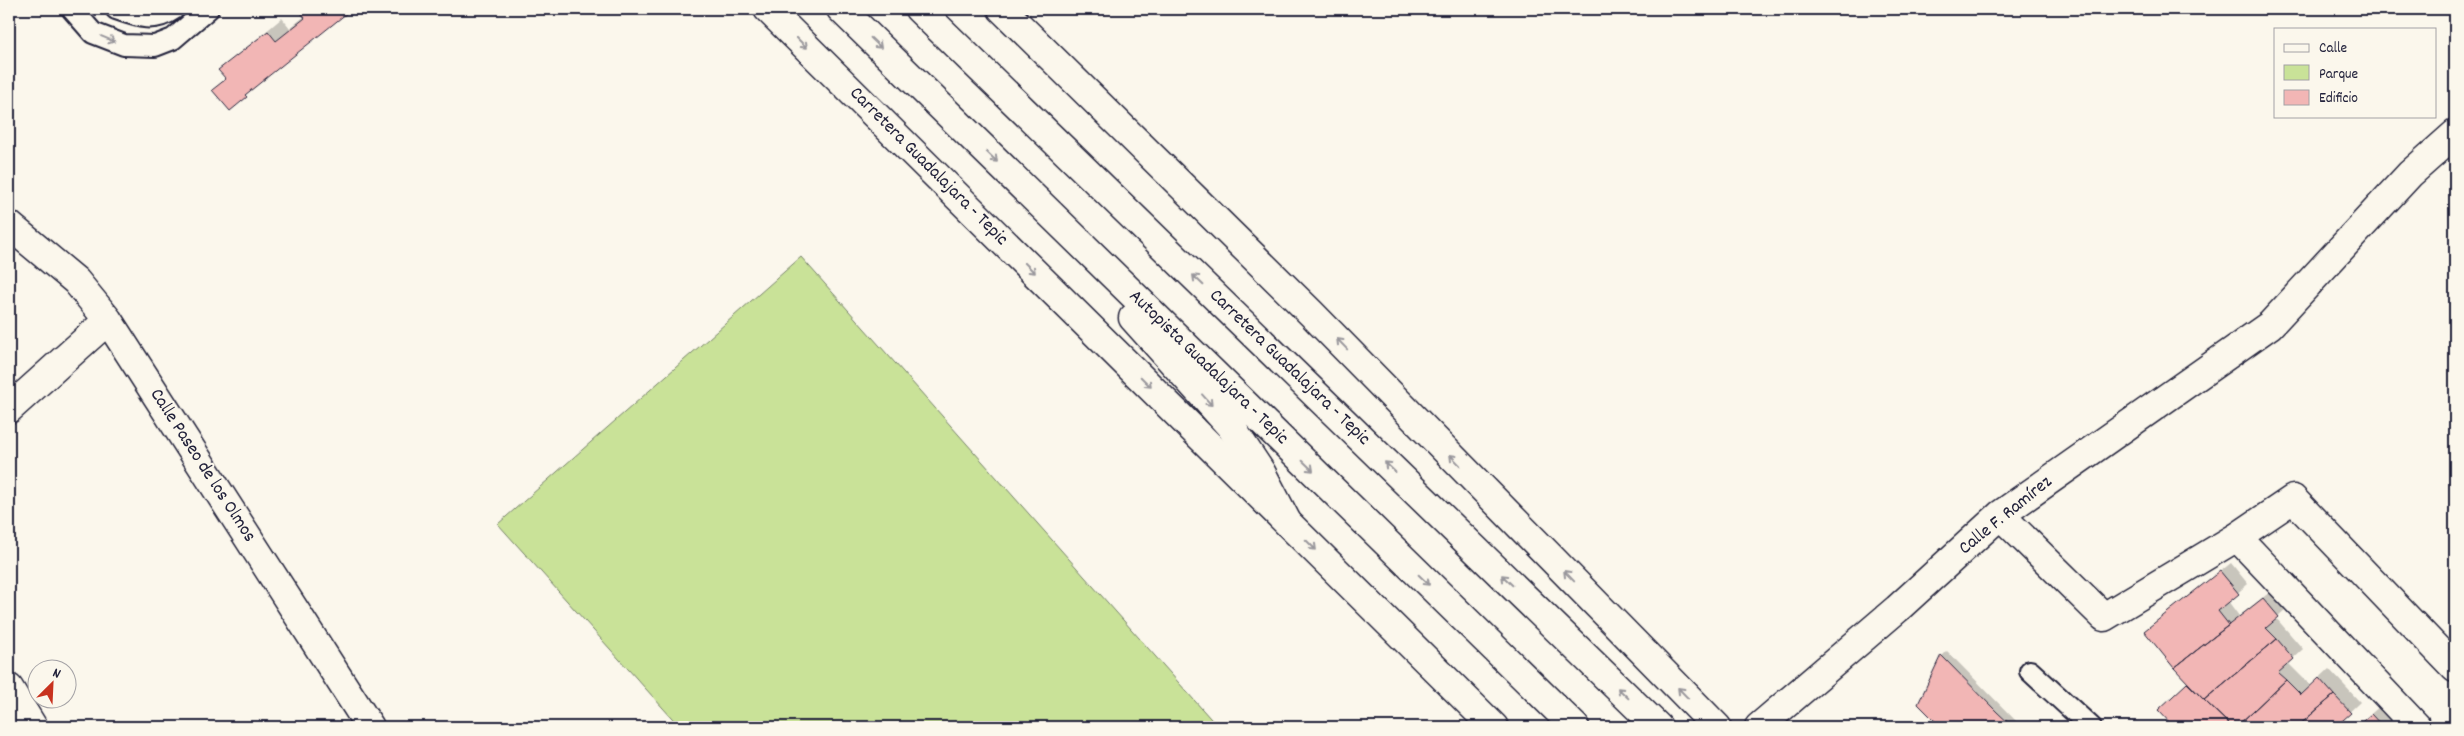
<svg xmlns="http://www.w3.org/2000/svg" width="2464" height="736" font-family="Dekko,sans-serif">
<rect width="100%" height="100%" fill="#fbf7ec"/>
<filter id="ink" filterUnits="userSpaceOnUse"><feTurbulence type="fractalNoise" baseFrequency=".02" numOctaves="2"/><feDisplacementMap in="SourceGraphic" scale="10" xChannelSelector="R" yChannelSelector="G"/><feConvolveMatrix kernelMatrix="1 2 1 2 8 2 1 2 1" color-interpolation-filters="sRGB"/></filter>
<g filter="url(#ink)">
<!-- green -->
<path fill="#c9e298" stroke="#76826a" d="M801 257 1218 727H680L498 524Z"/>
<!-- shadow -->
<path fill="#0003" d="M299 9H350L260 82 230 109 214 90 226 78 220 70 282 18 290 28 305 16Z
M2231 563 2248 584 2228 601 2239 616 2274 589 2288 607 2276 618 2303 649 2288 663 2311 686 2329 669 2360 702 2343 718 2351 727H2176L2160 710 2189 683 2146 631Z
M1947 651 2022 727H1943L1919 704 1942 656Z
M2381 705 2395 721 2388 727H2356Z"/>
<!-- building -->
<path fill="#f2b6b5" stroke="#22223b" d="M298 9H352L245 95 247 97 230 111 212 90 226 79 218 70 268 31 276 41 305 18Z
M2220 571 2239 594 2218 611 2229 625 2174 668 2144 631Z
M2263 598 2279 617 2266 628 2277 639 2204 700 2174 668Z
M2277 639 2294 659 2278 673 2286 680 2236 727H2232L2204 700Z
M1941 655 1997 712 2013 727H1941L1918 704Z
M2319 678 2334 695 2297 727H2236L2286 680 2301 695Z
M2187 683 2204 700 2232 727H2174L2158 710Z
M2334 695 2351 713 2335 727H2297Z
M2371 714 2383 727H2356Z"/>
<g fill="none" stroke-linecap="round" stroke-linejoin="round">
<!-- service casing -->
<g stroke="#22223b" stroke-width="24">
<path id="service" d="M72 9 93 33 124 45 155 46 173 39 208 9
M116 9C138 17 154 23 174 9
M2030 671 2091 727"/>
</g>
<!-- minor casing -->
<g stroke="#22223b" stroke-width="31">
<path id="minor" d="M9 225 76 281 108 320 370 727
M9 409 108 320
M2000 515 2104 617 2237 537 2293 499 2455 668
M2237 537 2417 727
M9 688 33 727
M1759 727 1897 609 2000 515 2270 325 2410 174 2455 134"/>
</g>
<!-- secondary casing -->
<g stroke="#22223b" stroke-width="31">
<path id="secondary" d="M768 9 1494 727
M1002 9 1311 313 1717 727"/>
</g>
<!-- motorway casing -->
<g stroke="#22223b" stroke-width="31">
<path id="motorway" d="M841 9 1575 727
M919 9 1658 727
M1133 318 1231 427 1261 472 1286 520"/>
</g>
<!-- service -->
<use href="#service" stroke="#fbf7ec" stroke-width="20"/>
<!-- minor -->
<use href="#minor" stroke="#fbf7ec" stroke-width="28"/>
<!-- secondary -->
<use href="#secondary" stroke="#fbf7ec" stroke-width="28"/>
<!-- motorway -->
<use href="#motorway" stroke="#fbf7ec" stroke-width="28"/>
</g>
<!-- one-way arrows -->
<defs><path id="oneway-shaft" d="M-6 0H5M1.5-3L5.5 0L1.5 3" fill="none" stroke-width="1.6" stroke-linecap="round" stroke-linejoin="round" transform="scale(1.25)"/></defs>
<g stroke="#99979c">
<use href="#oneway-shaft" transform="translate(108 39) rotate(22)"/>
<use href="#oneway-shaft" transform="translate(802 43) rotate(45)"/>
<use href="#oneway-shaft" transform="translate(876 43) rotate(44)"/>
<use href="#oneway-shaft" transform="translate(992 157) rotate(44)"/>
<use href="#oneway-shaft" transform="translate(1030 268) rotate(45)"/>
<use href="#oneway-shaft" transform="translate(1198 280) rotate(-136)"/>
<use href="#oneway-shaft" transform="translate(1342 344) rotate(-134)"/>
<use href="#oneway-shaft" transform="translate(1146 382) rotate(45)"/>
<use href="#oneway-shaft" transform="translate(1207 400) rotate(48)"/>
<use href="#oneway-shaft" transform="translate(1455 460) rotate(-134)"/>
<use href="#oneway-shaft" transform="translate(1308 466) rotate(44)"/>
<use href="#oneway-shaft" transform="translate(1390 467) rotate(-136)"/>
<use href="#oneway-shaft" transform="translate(1311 545) rotate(45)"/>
<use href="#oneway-shaft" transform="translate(1569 576) rotate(-134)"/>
<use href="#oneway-shaft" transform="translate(1424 580) rotate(44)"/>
<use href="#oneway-shaft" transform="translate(1507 580) rotate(-136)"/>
<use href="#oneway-shaft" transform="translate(1623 693) rotate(-136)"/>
<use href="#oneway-shaft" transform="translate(1683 693) rotate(-134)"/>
</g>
</g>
<g text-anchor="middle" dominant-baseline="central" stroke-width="4" stroke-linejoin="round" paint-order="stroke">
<!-- street labels -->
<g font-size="19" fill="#22223b" stroke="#fbf7ec">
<text transform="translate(928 167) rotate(45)">Carretera Guadalajara - Tepic</text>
<text transform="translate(1208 368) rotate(44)">Autopista Guadalajara - Tepic</text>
<text transform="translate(1289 368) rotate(44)">Carretera Guadalajara - Tepic</text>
<text transform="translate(202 466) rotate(57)">Calle Paseo de los Olmos</text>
<text transform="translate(2006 516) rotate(-39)">Calle F. Ramírez</text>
</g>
</g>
<!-- margin -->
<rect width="2464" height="736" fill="none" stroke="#fbf7ec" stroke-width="30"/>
<rect x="15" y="15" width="2434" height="706" fill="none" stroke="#22223b" stroke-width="2" filter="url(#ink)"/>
<!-- legend -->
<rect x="2274" y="28" width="162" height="90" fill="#fbf7ec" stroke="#a4a2a5"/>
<rect x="2284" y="44" width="25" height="8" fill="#fbf7ec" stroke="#a4a2a5"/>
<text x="2319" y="52" font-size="15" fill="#22223b">Calle</text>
<rect x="2284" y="65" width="25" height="15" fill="#c9e298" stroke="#a4a2a5"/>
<text x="2319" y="78" font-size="15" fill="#22223b">Parque</text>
<rect x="2284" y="90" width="25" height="15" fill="#f2b6b5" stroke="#a4a2a5"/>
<text x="2319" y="102" font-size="15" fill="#22223b">Edificio</text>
<!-- north arrow -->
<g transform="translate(52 684) rotate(24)"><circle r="24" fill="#fbf7ec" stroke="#a4a2a5"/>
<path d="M0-4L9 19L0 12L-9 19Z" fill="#c8321e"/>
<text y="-8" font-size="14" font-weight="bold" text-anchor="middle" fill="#22223b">N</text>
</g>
</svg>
